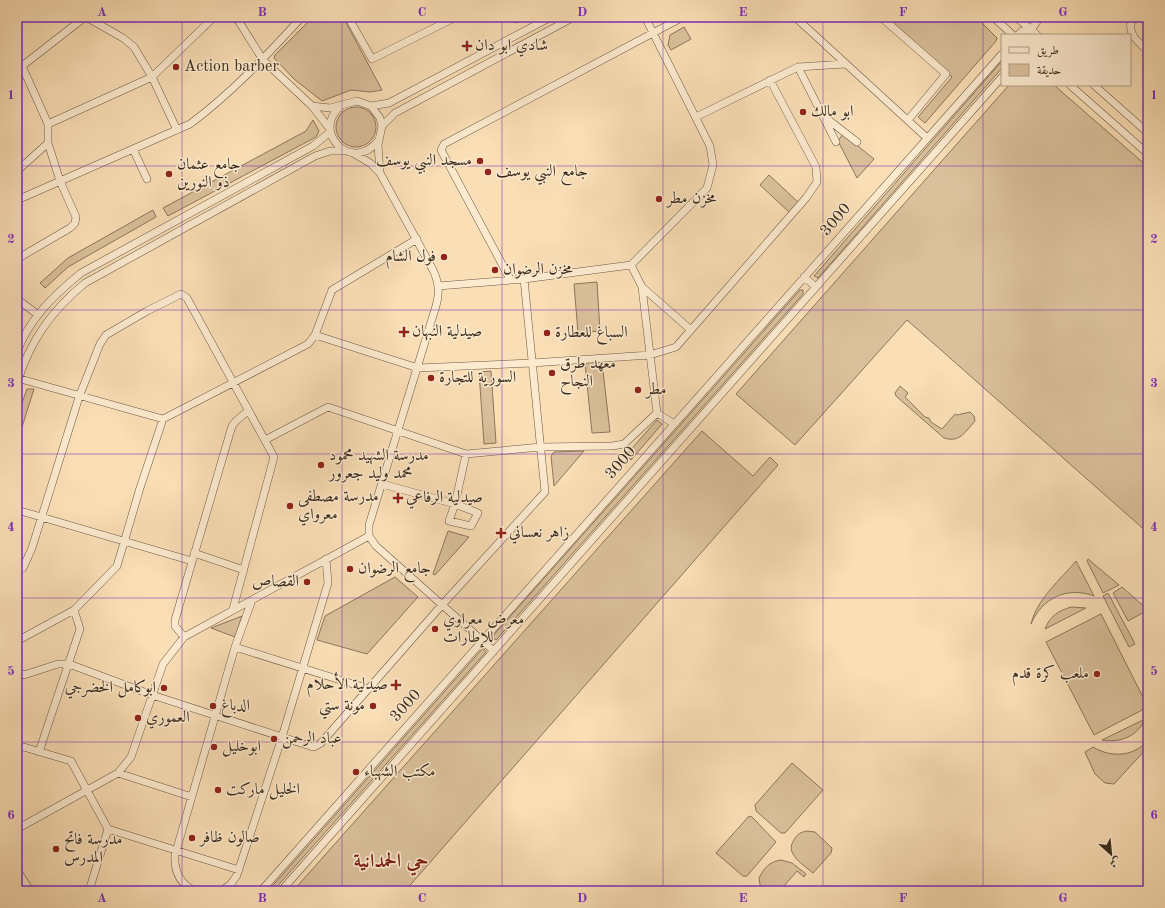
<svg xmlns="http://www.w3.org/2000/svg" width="1165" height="908" font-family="'Old Standard TT',Amiri,serif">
<rect width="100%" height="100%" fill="#fadeb5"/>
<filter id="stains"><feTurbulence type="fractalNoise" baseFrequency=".005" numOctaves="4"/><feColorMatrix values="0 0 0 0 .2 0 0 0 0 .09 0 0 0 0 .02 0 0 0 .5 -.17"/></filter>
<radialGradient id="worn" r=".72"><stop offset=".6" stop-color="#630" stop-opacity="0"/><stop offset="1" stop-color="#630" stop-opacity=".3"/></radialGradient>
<!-- green -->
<path fill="#dac09b" stroke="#8c765c" d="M313 17H343L382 90 370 92 351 90 322 101 294 79 274 58 275 55Z
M885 17H976L997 38 996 41 925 123 918 117 952 77Z
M684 27 691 39 671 50 668 45 670 35Z
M1002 61V68L818 278 814 276Z
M1009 85H1054L1148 167V533L907 320 795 445 736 394Z
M336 127a20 20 0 1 1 40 0a20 20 0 1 1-40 0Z
M313 120 319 131 316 137 168 216 163 208 306 131Z
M843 134 874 159 857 178 838 141Z
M769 175 799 203 790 213 760 185Z
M153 210 156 217 68 267 45 288 40 283 68 258Z
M597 282 600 331 578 333 574 284Z
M800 290H803V294L496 640 492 637Z
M602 362 610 432 592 433 585 363Z
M491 371 496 443 484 444 479 372Z
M900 386 908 393 905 397 925 417 929 418 931 422 942 429 955 414 957 415 970 412 974 416 975 421C965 432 960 443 944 438L896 396 895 393Z
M27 389H34L17 443V417Z
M657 420 662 424 631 460 626 455Z
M702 431 753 476 770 457 778 465 405 891H293Z
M584 451 554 486 551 456 554 452Z
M448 531 469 537 435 575 433 574Z
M1088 559 1119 585 1103 593 1087 561Z
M1076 561 1094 596C1067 586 1042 598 1031 624 1037 599 1060 580 1076 561Z
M395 577 418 597 367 654 317 640 325 616Z
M1122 587 1148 610 1128 621 1113 593Z
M1108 593 1135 644 1129 647 1103 596Z
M1071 607 1086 608 1045 629C1050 616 1058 611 1071 607Z
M1101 614 1148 707 1094 735 1046 642Z
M242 616 235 637 211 628Z
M483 648 486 652 273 891H268Z
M1145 719C1137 737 1120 743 1102 740Z
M1148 740V747L1114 784 1105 783 1095 774 1085 752 1093 747C1111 758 1134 757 1148 740Z
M792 763 823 790 785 833H781L756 811 755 805Z
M749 816 752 817 776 842 747 876H743L716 853Z
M807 831 815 832 832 848 831 853 813 873C804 865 784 854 794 840 797 834 801 832 807 831Z
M781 860 792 863 806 874 804 877 797 871 783 887 787 891H761L759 878C765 867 769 862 781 860Z"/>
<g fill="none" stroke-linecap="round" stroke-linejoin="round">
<!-- minor casing -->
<g stroke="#6c5944" stroke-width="8">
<path id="minor" d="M86 17 123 38 134 47 152 77 177 130
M236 17 263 60 312 106 330 129
M348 17 372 59 452 19 451 17
M515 17 516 19
M795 17 927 138
M881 17 946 74 908 120
M993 17 1013 35
M1016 17 1037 35
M1134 17C1124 31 1138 42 1148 51
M1031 30 1040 17
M1018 35 1022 31 1031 30
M798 67 836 142
M17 70 85 17
M1070 85 1148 154
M1094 85 1148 133
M312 106 330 108 357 101 371 106 380 118 382 126 378 145 380 173
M341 106C310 131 352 175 379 140
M371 106 389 103 551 17
M696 117 798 67 845 64
M826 118 857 142
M48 124 152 77 214 17
M382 126 395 113 574 17
M133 149 147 179
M353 153 370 163 380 173 433 270C439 282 440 293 436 306L369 525V536L376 546 494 651
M17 171 48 143
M17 200 190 124C232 93 267 55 302 17
M17 259 70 228 75 223 76 217 60 181 48 143V124L22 66
M631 265 642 287 657 413 674 424
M804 277 816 287
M510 279 441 150 444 144 683 17
M438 286 524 279 631 265 707 188 713 165 710 146 645 17
M642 287 691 330
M17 299 37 314
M315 335 418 368 532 363 650 355 676 347 806 198 817 182 816 167 770 80
M17 352C29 319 54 295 81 273L313 146 330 132
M17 378 163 419 308 344 315 335 332 290 417 239
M17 383C30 341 51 311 85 283L315 156 330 151H345
M265 440 328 407 466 454 541 447 612 446 624 444 657 413
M382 484 455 504 478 513 471 526 449 521 455 504 466 454
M17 510 192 561
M194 553 244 570
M17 571 23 568 32 548 79 397 100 344 106 335 147 311 181 294 187 298 274 457 233 609
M184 637 175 626V620L232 426 236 421 248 411
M17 641 74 610 117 566 140 488 163 419
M235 647 369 689
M17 671 24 675 58 664H69L152 695 310 746 314 747 321 743 441 606 545 492 524 279
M17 745 71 761 108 829 239 870
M39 752 80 629 74 610
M118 773 192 797
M17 829 118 773 131 757 163 664 184 637 369 536
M17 870 29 889 37 891
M89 891 108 829
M195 891C180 884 174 871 175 855L235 647 252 600
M221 891 231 884 237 875 282 737 328 583 326 559
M261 891 1002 54
M281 891 1002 77"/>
</g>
<!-- minor -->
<use href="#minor" stroke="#fceacf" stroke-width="7"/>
</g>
<!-- grid -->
<path fill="none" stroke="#7b2cbf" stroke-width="1" stroke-opacity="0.55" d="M182 17V891M342 17V891M502 17V891M663 17V891M823 17V891M983 17V891M17 166H1148M17 310H1148M17 454H1148M17 598H1148M17 742H1148"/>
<!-- markers -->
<g fill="#8f2418" stroke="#fceacf" stroke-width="1.5">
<path d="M465 40h4v4h4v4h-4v4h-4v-4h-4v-4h4z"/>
<circle cx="176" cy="67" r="4"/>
<circle cx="803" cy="112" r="4"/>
<circle cx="480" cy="161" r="4"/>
<circle cx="488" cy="172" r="4"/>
<circle cx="169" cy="174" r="4"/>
<circle cx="659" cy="199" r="4"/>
<circle cx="444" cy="257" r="4"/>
<circle cx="495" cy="270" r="4"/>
<path d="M402 326h4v4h4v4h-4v4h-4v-4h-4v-4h4z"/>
<circle cx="547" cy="333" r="4"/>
<circle cx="552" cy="373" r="4"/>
<circle cx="431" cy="378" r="4"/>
<circle cx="638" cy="390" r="4"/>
<circle cx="321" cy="465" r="4"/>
<path d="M396 492h4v4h4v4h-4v4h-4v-4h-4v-4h4z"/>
<circle cx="290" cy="506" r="4"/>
<path d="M499 527h4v4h4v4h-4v4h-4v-4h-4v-4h4z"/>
<circle cx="350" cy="569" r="4"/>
<circle cx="307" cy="582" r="4"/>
<circle cx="435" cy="629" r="4"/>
<circle cx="1097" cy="674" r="4"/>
<path d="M394 679h4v4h4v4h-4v4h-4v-4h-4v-4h4z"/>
<circle cx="164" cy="688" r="4"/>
<circle cx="213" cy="706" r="4"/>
<circle cx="373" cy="706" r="4"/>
<circle cx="138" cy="718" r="4"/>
<circle cx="274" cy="739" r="4"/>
<circle cx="214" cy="747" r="4"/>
<circle cx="356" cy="772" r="4"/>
<circle cx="218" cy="790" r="4"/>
<circle cx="192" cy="838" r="4"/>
<circle cx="56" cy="849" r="4"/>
</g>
<g text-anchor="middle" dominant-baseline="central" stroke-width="3" stroke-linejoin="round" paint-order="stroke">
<!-- poi labels -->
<g font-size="16" fill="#3d2d1e" stroke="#fceacf" text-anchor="start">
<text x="475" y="46">شادي ابو دان</text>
<text x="184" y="67">Action barber</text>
<text x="811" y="112">ابو مالك</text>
<text x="472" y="161" text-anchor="end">مسجد النبي يوسف</text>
<text x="177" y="165">جامع عثمان<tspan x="177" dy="18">ذو النورين</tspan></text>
<text x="496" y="172">جامع النبي يوسف</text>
<text x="667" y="199">مخزن مطر</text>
<text x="436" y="257" text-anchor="end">فول الشام</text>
<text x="503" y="270">مخزن الرضوان</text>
<text x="412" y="332">صيدلية النبهان</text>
<text x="555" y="333">السباغ للعطارة</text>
<text x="560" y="364">معهد طرق<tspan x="560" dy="18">النجاح</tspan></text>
<text x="439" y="378">السورية للتجارة</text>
<text x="646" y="390">مطر</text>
<text x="329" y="456">مدرسة الشهيد محمود<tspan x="329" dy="18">محمد وليد جعرور</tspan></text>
<text x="298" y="497">مدرسة مصطفى<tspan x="298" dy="18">معرواي</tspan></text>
<text x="406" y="498">صيدلية الرفاعي</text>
<text x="509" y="533">زاهر نعساني</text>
<text x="358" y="569">جامع الرضوان</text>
<text x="299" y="582" text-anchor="end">القصاص</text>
<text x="443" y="620">معرض معراوي<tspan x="443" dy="18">للإطارات</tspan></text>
<text x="1089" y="674" text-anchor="end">ملعب كرة قدم</text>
<text x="388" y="685" text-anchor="end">صيدلية الأحلام</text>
<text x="156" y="688" text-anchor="end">ابوكامل الخضرجي</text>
<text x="221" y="706">الدباغ</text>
<text x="365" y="706" text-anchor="end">مونة ستي</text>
<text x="146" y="718">العموري</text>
<text x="282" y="739">عباد الرحمن</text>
<text x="222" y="747">ابوخليل</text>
<text x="364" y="772">مكتب الشهباء</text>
<text x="226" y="790">الخليل ماركت</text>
<text x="200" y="838">صالون ظافر</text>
<text x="64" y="840">مدرسة فاتح<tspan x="64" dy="18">المدرس</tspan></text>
</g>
<!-- street labels -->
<g font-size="16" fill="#3d2d1e" stroke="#fceacf">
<text transform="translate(836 220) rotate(-49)">3000</text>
<text transform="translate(621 463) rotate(-49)">3000</text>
<text transform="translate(406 706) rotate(-48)">3000</text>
</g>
<!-- district labels -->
<g font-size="20" font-weight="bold" fill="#7a1f14" stroke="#fceacf">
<text x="391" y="862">حي الحمدانية</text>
</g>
</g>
<!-- margin -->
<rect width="1165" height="908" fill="none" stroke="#fadeb5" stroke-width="44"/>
<!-- legend -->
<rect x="1001" y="34" width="130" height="52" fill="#fceacf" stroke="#b09e88"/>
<rect x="1009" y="47" width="20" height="6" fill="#fceacf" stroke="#b09e88"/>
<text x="1037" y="54" font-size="12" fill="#3d2d1e">طريق</text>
<rect x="1009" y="64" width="20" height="12" fill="#dac09b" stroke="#b09e88"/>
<text x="1037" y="74" font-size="12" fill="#3d2d1e">حديقة</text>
<!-- north arrow -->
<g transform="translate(1111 854) rotate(153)" stroke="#fceacf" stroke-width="3" paint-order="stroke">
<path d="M0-3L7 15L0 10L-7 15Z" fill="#3d2d1e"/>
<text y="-6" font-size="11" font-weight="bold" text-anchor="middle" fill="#3d2d1e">ش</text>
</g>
<rect x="22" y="22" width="1121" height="864" fill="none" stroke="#7b2cbf" stroke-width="1.5"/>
<g font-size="13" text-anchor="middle" font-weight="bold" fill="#7b2cbf">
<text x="102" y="16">A</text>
<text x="262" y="16">B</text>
<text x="422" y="16">C</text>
<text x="582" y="16">D</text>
<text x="743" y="16">E</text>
<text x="903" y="16">F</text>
<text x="1063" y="16">G</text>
<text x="11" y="99">1</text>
<text x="1154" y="99">1</text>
<text x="11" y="243">2</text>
<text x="1154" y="243">2</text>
<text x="11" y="387">3</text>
<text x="1154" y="387">3</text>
<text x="11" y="531">4</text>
<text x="1154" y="531">4</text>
<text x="11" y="675">5</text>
<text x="1154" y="675">5</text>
<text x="11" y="819">6</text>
<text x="1154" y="819">6</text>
<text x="102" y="902">A</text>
<text x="262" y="902">B</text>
<text x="422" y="902">C</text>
<text x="582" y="902">D</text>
<text x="743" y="902">E</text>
<text x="903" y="902">F</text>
<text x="1063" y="902">G</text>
</g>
<rect width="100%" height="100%" filter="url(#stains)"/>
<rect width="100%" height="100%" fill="url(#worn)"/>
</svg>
